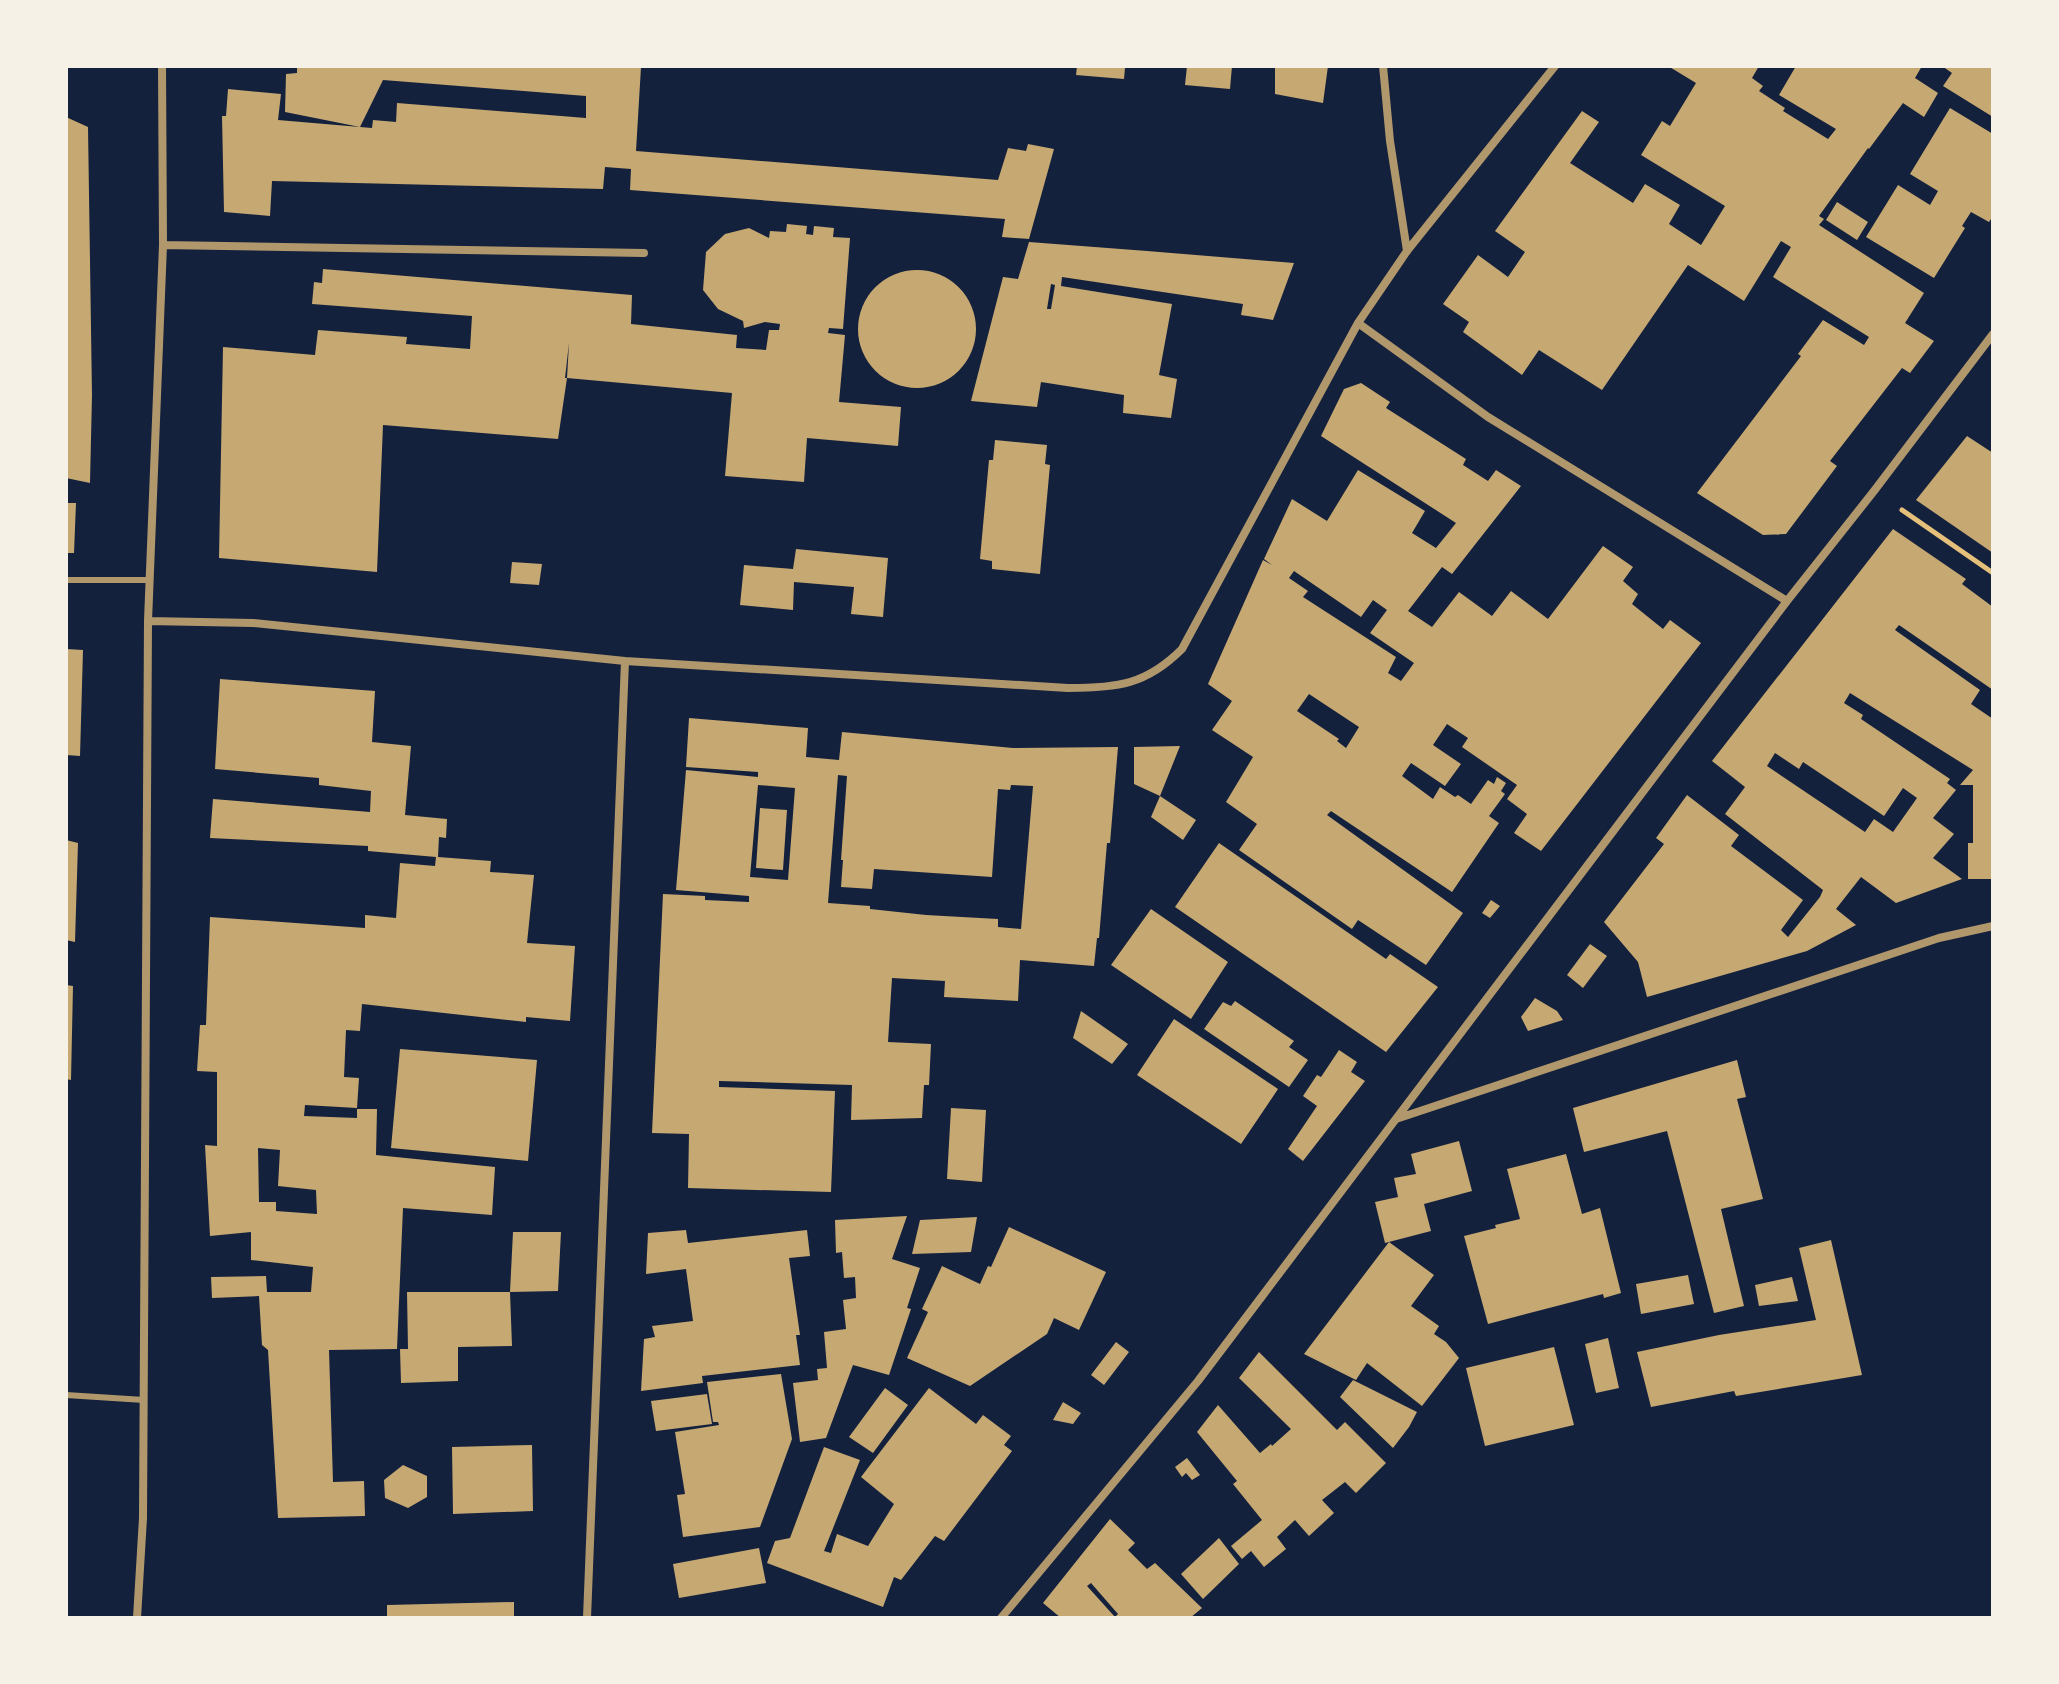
<svg xmlns="http://www.w3.org/2000/svg" width="2059" height="1684" font-family="Figtree,sans-serif">
<rect width="100%" height="100%" fill="#14213d"/>
<!-- building -->
<path fill="#c6a872" fill-rule="evenodd" d="M297 66H638L641 67 636 151 998 180 1008 148 1026 151 1028 144 1054 149 1029 239 1002 237 1005 219 630 190 631 169 605 167 603 189 272 181 270 216 224 212 222 116H226L228 89 281 94 278 120 360 127 285 112 286 74 297 73ZM383 80 586 96V118L397 103 396 122 373 120 372 128 360 127Z
M1077 66 1125 68 1124 79 1076 75Z
M1187 66H1232L1230 89 1185 85Z
M1275 66H1328L1323 103 1275 94Z
M1668 66H1759L1752 78 1763 86 1759 91 1785 108 1783 111 1828 139 1836 129 1779 95 1796 66H1922L1915 78 1938 93 1924 117 1903 103 1869 149 1868 148 1819 216 1824 219 1819 225 1924 293 1905 323 1934 341 1910 373 1902 368 1830 461 1837 466 1786 534 1763 535 1697 493 1801 356 1798 354 1823 320 1864 345 1869 337 1773 277 1791 247 1781 241 1744 301 1688 265 1602 390 1539 350 1522 375 1463 332 1469 322 1443 304 1478 255 1508 277 1525 252 1495 231 1582 111 1599 122 1570 163 1633 203 1645 184 1680 205 1669 224 1701 245 1725 206 1641 155 1662 121 1670 126 1696 83Z
M1942 66H1993V117L1943 86 1952 73Z
M1950 108 1993 134V216L1989 222 1971 212 1962 226 1965 228 1934 278 1866 237 1898 185 1930 205 1938 191 1910 174Z
M66 117 88 127 92 395 90 483 66 478Z
M1837 202 1868 222 1857 240 1826 220Z
M787 224 807 226 806 234 813 235 814 226 834 228 833 237 850 238 843 329 829 328 828 333 845 335 839 402 901 407 898 446 807 438 804 482 725 476 732 393 567 378 569 343 565 378H567L558 439 383 425 377 572 219 558 223 347 315 355 318 330 407 337 406 344 470 349 472 316 312 304 314 282 322 283 323 269 632 295 631 324 737 335 736 348 766 350 769 330H779L780 324 765 322 744 328 743 321 718 309 703 290 706 252 725 234 749 228 769 238 770 231 786 232Z
M1029 242 1147 251 1294 263 1273 320 1241 315 1243 304 1062 277 1061 286 1172 304 1159 375 1177 379 1171 418 1123 413 1124 395 1041 382 1037 407 971 401 1003 277 1018 279ZM1051 284 1055 285 1051 309H1047Z
M858 329a59 59 0 1 1 118 0a59 59 0 1 1-118 0Z
M1361 383 1390 402 1386 408 1466 459 1463 465 1488 481 1496 470 1521 486 1452 574 1442 567 1408 611 1432 627 1459 592 1492 616 1511 591 1548 619 1603 546 1633 567 1623 581 1638 594 1632 604 1663 629 1670 620 1701 643 1541 851 1514 833 1527 814 1507 799 1517 785 1462 747 1468 738 1447 724 1433 745 1461 764 1445 786 1411 763 1402 776 1433 799 1440 787 1455 797 1458 795 1471 804 1488 780 1494 784 1497 777 1506 783 1501 791 1505 794 1489 816 1499 823 1452 892 1331 811 1327 815 1463 913 1426 965 1358 920 1352 929 1239 850 1257 824 1226 802 1253 757 1212 730 1232 701 1208 684 1263 560 1272 565 1264 559 1292 499 1327 521 1358 470 1425 511 1412 533 1436 548 1456 523 1321 436 1344 389ZM1294 571 1361 617 1373 600 1387 610 1370 633 1414 663 1401 681 1388 673 1396 657 1303 597 1308 591 1289 578ZM1309 694 1359 727 1346 748 1337 741 1339 739 1297 711Z
M1967 436 1993 453V553L1916 500Z
M995 440 1047 445 1045 464 1050 465 1040 574 992 569V561L980 559 989 460H993Z
M66 503H76L74 553H66Z
M1893 529 1966 579 1962 584 1993 607V690L1899 625 1895 630 1980 690 1971 704 1993 719V879H1968V843H1973V785H1960L1973 770 1850 693 1844 703 1863 715 1861 719 1950 779 1947 783 1956 790 1933 818 1954 834 1933 858 1962 879 1896 903 1861 877 1836 909 1856 925 1807 951 1647 997 1638 962 1604 922 1664 844 1656 838 1687 795 1739 835 1731 846 1803 900 1781 930 1788 937 1820 897 1823 890 1725 814 1745 787 1712 761ZM1775 753 1799 769 1803 762 1884 816 1903 788 1917 798 1893 832 1874 819 1865 832 1767 766Z
M796 549 888 558 883 617 851 614 854 587 794 582 793 610 740 605 744 565 793 569Z
M512 562 542 564 539 585 510 583Z
M66 649 83 650 80 756 66 755Z
M220 679 375 691 372 742 411 746 405 815 447 819 446 838 439 837 438 857 491 861 490 872 534 875 527 943 575 946 570 1021 526 1017V1022L362 1004 360 1031 346 1030 344 1077 359 1078 357 1108 305 1105 304 1116 357 1118V1109H377L376 1155 495 1167 492 1215 403 1208 397 1349 329 1350 333 1482 364 1481 365 1516 278 1518 268 1350 262 1345 259 1296 212 1298 211 1277 266 1276 267 1292H311L313 1267 251 1260V1232L210 1236 205 1145 217 1146V1072L197 1071 200 1025H206L210 917 365 928V915L396 918 400 863 435 866 436 857 368 851V846L210 838 213 799 370 812 371 791 319 785V778L215 769ZM258 1148 280 1150 278 1186 316 1190 317 1214 276 1211V1202H259Z
M689 718 808 728 806 757 839 760 842 732 1013 748 1118 747 1110 843H1107L1099 938H1097L1094 966 1020 960 1018 1001 944 997 945 981 892 978 888 1042 931 1044 929 1085H924L922 1118 851 1120 852 1085 719 1081V1087L835 1091 831 1192 688 1188 689 1134 652 1133 663 894 705 896V900L749 902V896L676 890 686 770 758 777V772L686 767ZM838 775 847 776 841 860H843L841 887 872 889 874 869 992 877 998 789 1010 790 1011 785 1033 786 1021 929 998 927V919L926 915 870 909V906L828 903ZM758 785 795 788 788 880 750 877Z
M1180 746 1160 796 1134 784V747Z
M1160 796 1196 820 1183 840 1151 817Z
M760 808 787 810 783 870 756 868Z
M66 840 78 843 75 942 66 940Z
M1219 843 1386 959 1390 954 1438 987 1386 1052 1175 907Z
M1491 900 1500 906 1490 918 1482 913Z
M1151 909 1228 962 1191 1019 1111 965Z
M1590 944 1607 956 1583 988 1567 975Z
M66 985 73 986 71 1080 66 1079Z
M1535 998 1557 1011 1563 1020 1528 1031 1521 1017Z
M1235 1001 1294 1041 1289 1047 1308 1060 1289 1087 1204 1029 1223 1002 1231 1006Z
M1081 1011 1128 1044 1112 1064 1073 1038Z
M1174 1019 1278 1089 1241 1144 1137 1075Z
M400 1049 537 1060 528 1161 391 1148Z
M1339 1050 1357 1062 1351 1072 1365 1081 1303 1161 1288 1149 1317 1106 1303 1096 1317 1075 1321 1077Z
M1737 1060 1746 1097 1737 1099 1763 1199 1721 1209 1744 1306 1714 1313 1667 1131 1584 1152 1573 1108Z
M951 1108 986 1110 982 1182 947 1179Z
M1459 1141 1472 1191 1424 1204 1431 1231 1385 1243 1375 1202 1398 1197 1394 1178 1416 1174 1411 1154Z
M1566 1154 1582 1214 1600 1208 1621 1293 1604 1298 1603 1294 1488 1324 1464 1236 1496 1228 1495 1225 1520 1219 1507 1169Z
M907 1216 892 1259 920 1268 907 1308 911 1309 889 1375 853 1365 826 1438 800 1442 793 1383 818 1380 817 1369 827 1368 824 1332 846 1329 843 1300 856 1298 855 1277 844 1278 842 1252 836 1253 835 1220Z
M977 1217 971 1252 912 1254 920 1220Z
M1009 1227 1106 1272 1079 1330 1054 1318 1047 1334 970 1386 907 1358 928 1312 922 1309 942 1266 980 1284 988 1266 991 1267Z
M686 1230 688 1243 807 1230 810 1256 789 1258 800 1335H796L800 1365 702 1376 703 1383 641 1391 644 1339 655 1337 652 1326 693 1321 686 1269 646 1274 648 1233Z
M513 1232H561L558 1291 510 1292 512 1346 458 1347V1381L401 1383 400 1349H408L407 1292H510Z
M1831 1240 1862 1375 1736 1396 1734 1391 1651 1407 1637 1352 1719 1335 1816 1320 1799 1248Z
M1389 1242 1434 1275 1411 1306 1439 1326 1434 1334 1446 1342 1459 1358 1422 1406 1367 1363 1356 1380 1304 1354Z
M1688 1275 1694 1304 1641 1314 1636 1284Z
M1792 1277 1798 1301 1759 1306 1755 1285Z
M1608 1338 1619 1388 1596 1393 1585 1344Z
M1116 1342 1129 1352 1104 1385 1091 1375Z
M1554 1347 1574 1425 1485 1446 1466 1368Z
M1259 1352 1337 1430 1345 1422 1386 1463 1356 1493 1345 1482 1322 1500 1334 1513 1309 1536 1295 1520 1277 1537 1286 1549 1264 1567 1251 1551 1242 1559 1231 1546 1262 1520 1233 1484 1237 1481 1197 1432 1218 1405 1260 1453 1271 1444 1272 1446 1291 1429 1239 1378Z
M781 1374 792 1439 760 1527 683 1537 677 1495 685 1494 675 1432 719 1425 718 1422H713L707 1382Z
M1353 1380 1417 1412 1409 1427 1393 1448 1340 1397Z
M885 1388 908 1405 873 1453 849 1437Z
M929 1388 976 1424 983 1415 1011 1436 1004 1445 1012 1451 944 1541 935 1536 901 1580 894 1577 883 1607 767 1563 775 1541 790 1538 824 1447 860 1460 824 1551 831 1553 837 1534 868 1546 894 1504 861 1477Z
M707 1394 712 1424 656 1431 651 1401Z
M1063 1402 1081 1413 1073 1424 1053 1420Z
M532 1445 533 1511 453 1514 452 1447Z
M1187 1458 1200 1475 1192 1480 1186 1473 1182 1477 1175 1467Z
M403 1465 427 1476V1497L408 1508 385 1498 384 1480Z
M1110 1519 1135 1543 1128 1550 1147 1569 1155 1563 1202 1608 1190 1618H1061L1043 1603ZM1091 1583 1118 1614 1115 1617 1087 1586Z
M1219 1538 1239 1564 1203 1599 1181 1574Z
M759 1548 766 1583 679 1598 673 1564Z
M514 1602V1618H387V1605Z"/>
<g fill="none" stroke-linecap="round" stroke-linejoin="round">
<!-- path -->
<path stroke="#e5c07b" stroke-width="5" d="M1902 510 1993 573"/>
<!-- service -->
<path stroke="#b1986c" stroke-width="6" d="M66 580H150
M66 1395 144 1400"/>
<!-- minor -->
<path stroke="#b1986c" stroke-width="8" d="M1383 66 1390 141 1407 251
M163 245 644 253
M1358 323 1488 417 1787 601
M148 621 253 623 625 661 1068 688C1117 688 1146 685 1182 649L1358 323 1407 251 1555 66
M1396 1119 1939 938 1993 926
M137 1618 143 1518 148 621 163 245 162 66
M587 1618 625 661
M1001 1618 1198 1381 1787 601 1874 491 1993 334"/>
</g>
<!-- border -->
<rect width="2059" height="1684" fill="none" stroke="#f6f1e7" stroke-width="136"/>
</svg>
